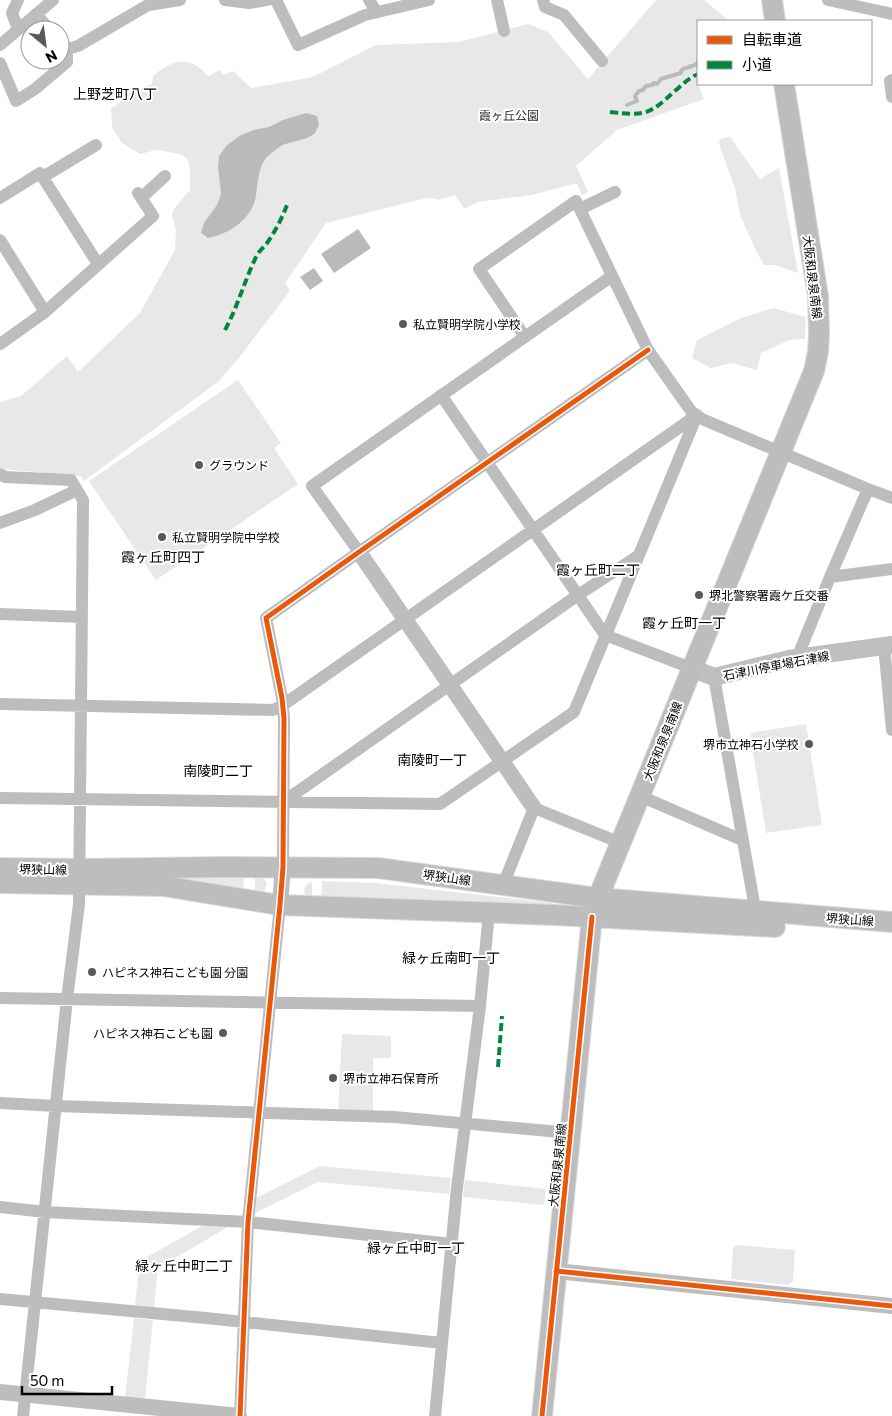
<svg xmlns="http://www.w3.org/2000/svg" width="892" height="1416" font-family="Commissioner,'Noto Sans JP',sans-serif">
<rect width="100%" height="100%" fill="#fff"/>
<!-- green -->
<path fill="#e8e8e8" d="M656 0H704L729 21H698V84L704 99 617 130 576 166 588 192 582 195 577 184H573L532 195 478 202 464 209 455 195 439 200 438 199 426 198 326 223 285 283 290 291 238 359 219 381 84 481 81 476 3 469 0 467V402L21 396 67 356 78 372 140 313 175 250 176 231 172 215 173 210 190 190V169L188 160 182 155 175 153 156 150 140 154 122 143 112 128 111 107H115L132 91 152 84 153 76C172 59 191 55 208 76L220 70 223 75 233 71 251 88 313 77 376 45 459 42 528 24 548 32 588 79Z
M730 137 760 179 779 168 798 273 775 265H764L757 253 740 215 735 188 720 147 719 140 724 138Z
M773 308 806 317 805 339 789 340 761 353 757 370 731 363 711 368 692 358 697 340 741 318Z
M238 380 281 443 274 448 298 484 156 580 89 481Z
M806 724 822 825 766 833 750 733Z
M255 875C261 877 264 877 267 883L265 890 261 892 255 890Z
M244 877 243 889 110 878Z
M322 881 375 883 552 903V907L321 899Z
M312 882V900L305 896C304 889 304 884 312 882Z
M342 1034 391 1036V1058H373V1112L338 1111Z
M320 1166 451 1178 449 1194 318 1182 255 1213 256 1198Z
M465 1180 546 1189 544 1205 463 1197Z
M202 1226 228 1227 158 1268 154 1308 135 1306 140 1261Z
M737 1245 795 1250 793 1281 788 1285 731 1279 733 1248Z
M134 1318 153 1320 145 1399 125 1397Z"/>
<!-- water -->
<path fill="#bababa" d="M306 113 317 116 319 124C318 127 316 132 314 134 305 141 291 141 281 146 277 149 270 154 266 158 258 168 258 183 256 195 253 218 230 234 208 238L201 233 204 223 217 205 221 194 218 167 219 156 227 145 241 135 254 130 269 127 283 120Z
M358 229 371 248 334 273 321 254Z
M314 268 323 281 310 290 300 277Z"/>
<g fill="none" stroke-linecap="round" stroke-linejoin="round">
<!-- stream -->
<path stroke="#bababa" stroke-width="4" d="M627 105 637 101 635 96 639 91 643 90 646 86 652 85 654 83 657 84 661 79 681 73V71L683 69 695 65 698 62"/>
<!-- primary casing -->
<g stroke="#dbdbdb" stroke-width="22">
<path id="primary" d="M772 0 775 21
M0 868 79 869 224 867 378 868 598 898 892 922
M0 883 163 886 280 905 555 915 775 927
M542 1416 592 917 598 898 814 371 818 352 819 334 818 296 784 84"/>
</g>
<!-- minor -->
<path stroke="#bdbdbd" stroke-width="12" d="M18 0 12 13 18 29
M225 0 249 3 267 0
M276 0 298 45 365 15 429 0
M369 0 376 11
M497 0 504 31
M543 0 545 7 564 15 602 61
M828 0 892 14
M36 14 50 30
M60 42 67 49 78 46 148 5 180 0
M0 45 53 0
M0 63 16 101 35 89 67 62V49
M892 80 890 81 892 97
M43 177 96 145
M0 198 40 173 98 264
M141 198 165 176
M580 209 615 192
M0 240 45 312
M525 337 479 269 576 201 648 350 691 411 702 419 868 489 892 498
M0 344 45 312 153 216 138 193
M441 395 605 635 691 668
M0 474 5 477 71 480 83 500 79 904 67 999 23 1416
M0 523 35 510 77 490
M359 552 312 486 612 276
M830 577 892 569
M0 614 81 617
M884 646 892 730
M797 658 830 577 868 489
M714 677 754 903 752 912
M0 704 273 710 283 705 697 415
M640 796 742 840
M0 798 440 804 574 712 697 415
M283 802 578 595 638 556
M283 867 284 718 282 698 266 618 359 552 648 350
M503 885 534 808 621 843
M0 998 480 1006
M0 1103 56 1106 394 1117 571 1133
M0 1207 45 1212 248 1222 452 1244
M0 1299 206 1318 442 1343
M240 1416 248 1222 280 905
M435 1416 457 1188 480 1006 489 913"/>
<!-- tertiary -->
<path stroke="#bdbdbd" stroke-width="16" d="M359 552 534 808
M280 905 283 867
M556 1271 892 1306
M0 1392 239 1416"/>
<!-- secondary -->
<path stroke="#bfbfbf" stroke-width="18" d="M691 668 714 677 789 659 892 645"/>
<!-- primary -->
<use href="#primary" stroke="#bdbdbd" stroke-width="20"/>
<!-- quiet -->
<path stroke="#00873e" stroke-width="4" stroke-dasharray="8 4" stroke-linecap="butt" d="M610 112C646 116 649 115 676 90 683 84 689 78 698 74
M225 330C238 306 245 279 257 255 260 250 264 247 267 243 275 232 282 218 287 205
M498 1067 502 1016"/>
<!-- cycleway casing -->
<g stroke="#fff" stroke-width="8">
<path id="cycleway" d="M556 1271 892 1306
M240 1416 248 1222 280 905 283 867 284 718 282 698 266 618 359 552 648 350
M542 1416 592 917"/>
</g>
<!-- cycleway -->
<use href="#cycleway" stroke="#e8590c" stroke-width="5"/>
</g>
<!-- markers -->
<g fill="#595959" stroke="#fff" stroke-width="2">
<circle cx="403" cy="324" r="5"/>
<circle cx="199" cy="465" r="5"/>
<circle cx="162" cy="537" r="5"/>
<circle cx="699" cy="595" r="5"/>
<circle cx="809" cy="744" r="5"/>
<circle cx="92" cy="972" r="5"/>
<circle cx="223" cy="1033" r="5"/>
<circle cx="333" cy="1078" r="5"/>
</g>
<g text-anchor="middle" dominant-baseline="central" stroke-width="4" stroke-linejoin="round" paint-order="stroke">
<!-- park labels -->
<g font-size="12" fill="#2d2d2d" stroke="#fff">
<text x="509" y="115">霞ヶ丘公園</text>
</g>
<!-- street labels -->
<g font-size="12" fill="#000" stroke="#fff">
<text transform="translate(813 277) rotate(83)">大阪和泉泉南線</text>
<text transform="translate(776 665) rotate(-11)">石津川停車場石津線</text>
<text transform="translate(662 741) rotate(-68)">大阪和泉泉南線</text>
<text transform="translate(43 869) rotate(1)">堺狭山線</text>
<text transform="translate(447 877) rotate(8)">堺狭山線</text>
<text transform="translate(850 919) rotate(4)">堺狭山線</text>
<text transform="translate(557 1165) rotate(-84)">大阪和泉泉南線</text>
</g>
<!-- poi labels -->
<g font-size="12" fill="#000" stroke="#fff" text-anchor="start">
<text x="413" y="324">私立賢明学院小学校</text>
<text x="209" y="465">グラウンド</text>
<text x="172" y="537">私立賢明学院中学校</text>
<text x="709" y="595">堺北警察署霞ケ丘交番</text>
<text x="799" y="744" text-anchor="end">堺市立神石小学校</text>
<text x="102" y="972">ハピネス神石こども園 分園</text>
<text x="213" y="1033" text-anchor="end">ハピネス神石こども園</text>
<text x="343" y="1078">堺市立神石保育所</text>
</g>
<!-- neighbourhood labels -->
<g font-size="14" fill="#000" stroke="#fff">
<text x="115" y="93">上野芝町八丁</text>
<text x="163" y="556">霞ヶ丘町四丁</text>
<text x="598" y="569">霞ヶ丘町二丁</text>
<text x="684" y="622">霞ヶ丘町一丁</text>
<text x="432" y="759">南陵町一丁</text>
<text x="218" y="770">南陵町二丁</text>
<text x="451" y="957">緑ヶ丘南町一丁</text>
<text x="416" y="1247">緑ヶ丘中町一丁</text>
<text x="184" y="1265">緑ヶ丘中町二丁</text>
</g>
</g>
<!-- legend -->
<rect x="697" y="20" width="175" height="65" fill="#ffffff" stroke="#999999"/>
<rect x="707" y="36" width="25" height="8" fill="#e8590c" stroke="#999999"/>
<text x="742" y="45" font-size="15" fill="#000000">自転車道</text>
<rect x="707" y="61" width="25" height="8" fill="#00873e" stroke="#999999"/>
<text x="742" y="70" font-size="15" fill="#000000">小道</text>
<!-- north arrow -->
<g transform="translate(45 45) rotate(151)"><circle r="24" fill="#ffffff" stroke="#999999"/>
<path d="M0-4L9 19L0 12L-9 19Z" fill="#595959"/>
<text y="-8" font-size="14" font-weight="bold" text-anchor="middle" fill="#000000">N</text>
</g>
<!-- scale -->
<path d="M22 1386v8h90v-8" fill="none" stroke="#000000" stroke-width="2.5"/>
<text x="30" y="1386" font-size="15" fill="#000000" stroke="#ffffff" stroke-width="4" paint-order="stroke">50 m</text>
</svg>
